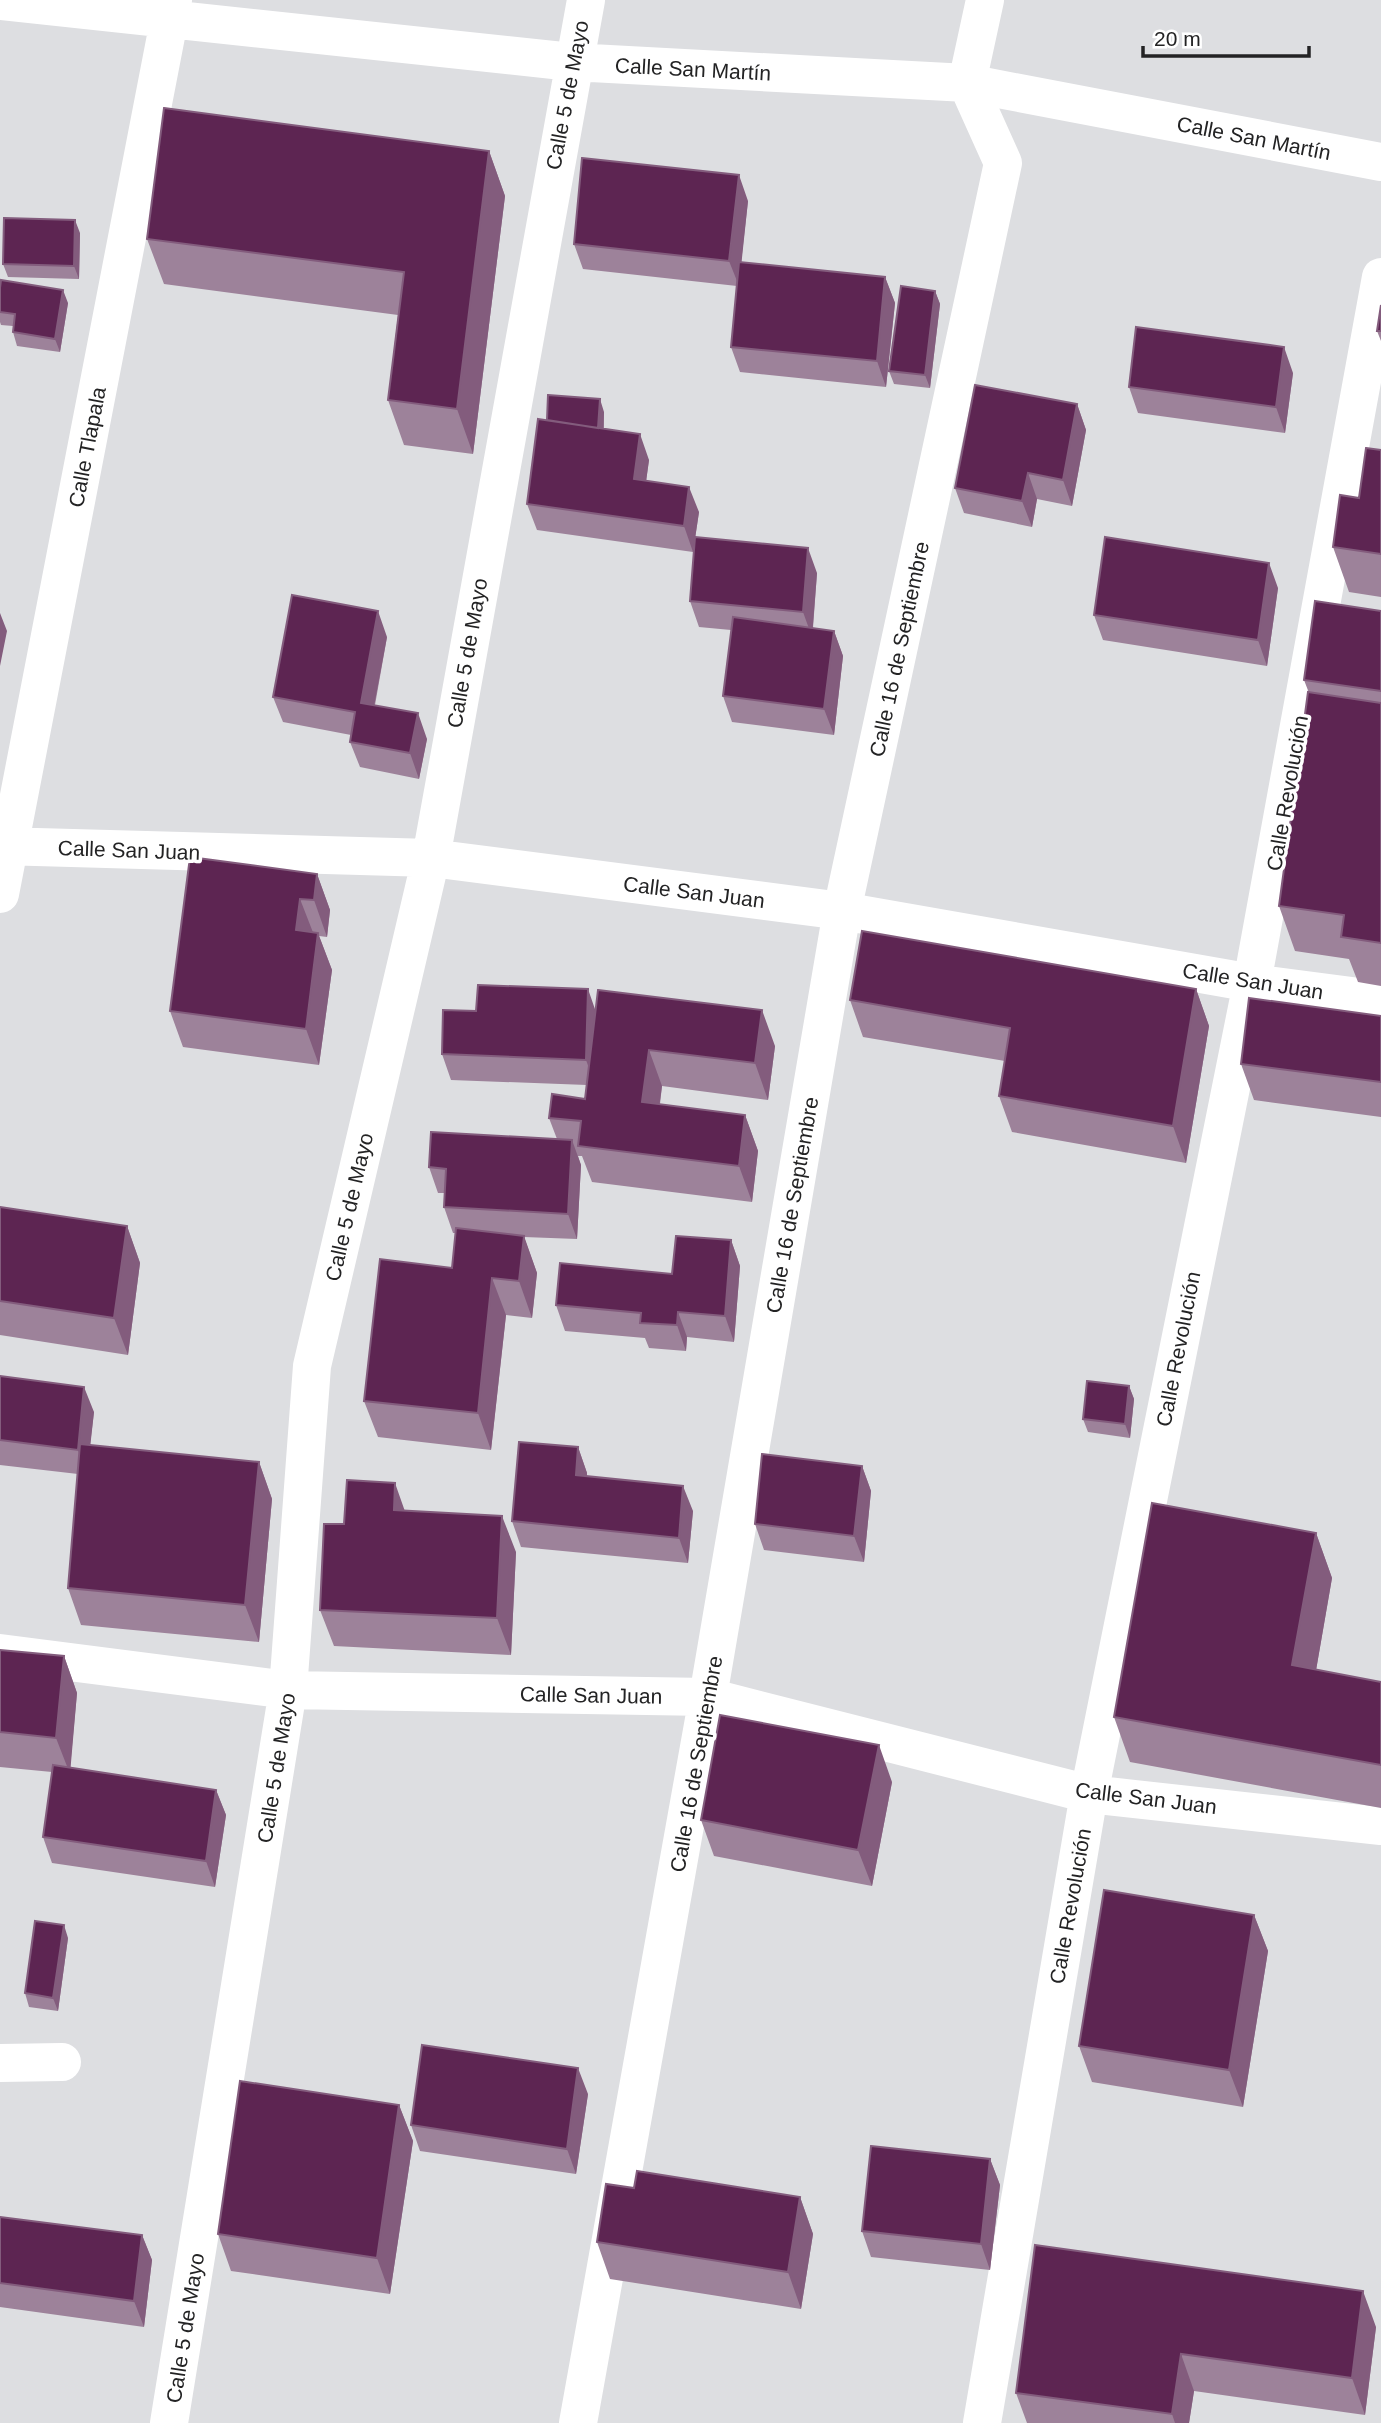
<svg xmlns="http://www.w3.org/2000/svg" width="1381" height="2423" font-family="Arial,sans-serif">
<rect width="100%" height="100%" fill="#dddee1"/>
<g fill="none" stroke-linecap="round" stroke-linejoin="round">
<!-- minor -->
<path stroke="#fff" stroke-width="38" d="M0 1 572 62 967 83 1381 162
M0 846 431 858 842 911 1252 983 1381 1000
M0 894 173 0
M0 1653 288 1690 708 1697 1089 1794 1381 1826
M0 2063 62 2062
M169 2423 288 1690 312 1366 431 858 586 0
M578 2423 708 1697 842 911 1003 163 967 83 985 0
M982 2423 1089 1794 1252 983 1381 277"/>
</g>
<!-- wall -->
<path fill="#9d829a" d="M489 151 505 196 473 454 404 445 388 400 398 315 164 284 147 239Z
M748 201 741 263 885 277 895 303 886 387 740 372 731 347 737 286 583 269 574 244Z
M80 233 79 279 8 277 3 264Z
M0 288 68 303 60 352 17 346 13 332V326L1 325 0 322Z
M935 291 940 304 930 388 894 384 889 371Z
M1381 305V341L1377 331Z
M1293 373 1285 433 1138 413 1129 387Z
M1077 404 1086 430 1072 506 1037 499 1032 527 964 513 955 488Z
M604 412V429L649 460 646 481 699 512 693 552 537 530 527 504 547 420Z
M1381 450V597L1349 592 1333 547 1359 498Z
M817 573 813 628 834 631 843 656 834 735 732 722 723 696 731 630 699 627 690 601Z
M1278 588 1267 666 1103 640 1094 615Z
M1381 611V986L1358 982 1349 959 1295 951 1279 906 1309 693 1304 680Z
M387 637 375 705 427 739 419 779 360 767 350 742 351 735 283 722 273 697Z
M317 874 330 910 327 937 319 936 332 970 319 1065 183 1047 170 1011Z
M1196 989 1209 1026 1186 1163 1012 1132 999 1096 1005 1061 863 1037 850 1000Z
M476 1011H596L775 1046 768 1100 662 1086 660 1104 745 1115 758 1151 752 1202 592 1182 582 1156H578L581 1165 577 1239 524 1237 537 1273 532 1318 506 1315 491 1450 378 1437 364 1401 452 1268 456 1233H453L444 1207 445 1193H438L429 1167 557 1139 549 1118 585 1099 587 1085 451 1080 442 1054Z
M1381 1016V1117L1254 1100 1241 1064Z
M0 1207 127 1226 140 1263 128 1355 0 1335Z
M731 1240 740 1266 734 1342 687 1337 686 1351 649 1348 645 1338 565 1331 556 1305 672 1274Z
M0 1376 94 1412 90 1445 259 1462 272 1499 259 1642 81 1625 68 1588 78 1474 0 1465Z
M1129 1386 1134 1399 1130 1438 1088 1432 1083 1419Z
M578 1447 587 1473V1476L693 1511 688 1563 521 1547 512 1521Z
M862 1466 871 1491 864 1562 764 1550 755 1524Z
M405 1511 516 1552 511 1655 334 1646 320 1610 344 1524Z
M1316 1533 1332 1578 1316 1670 1381 1682V1808L1130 1762 1114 1717Z
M0 1650 64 1656 77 1693 70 1768 216 1790 226 1815 215 1887 52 1863 43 1837 52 1772 0 1767Z
M892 1782 872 1886 714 1856 701 1820Z
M1254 1915 1268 1951 1243 2107 1092 2082 1079 2046Z
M68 1938 58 2011 29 2007 25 1993Z
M588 2094 576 2174 420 2151 411 2125Z
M399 2105 413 2141 390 2294 231 2271 218 2234Z
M990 2159 1000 2185 990 2270 871 2257 862 2231Z
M634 2188 800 2197 813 2234 801 2309 610 2279 597 2242Z
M0 2217 142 2235 152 2260 144 2327 0 2307Z
M1035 2245 1376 2327 1365 2415 1194 2391 1189 2423H1027L1016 2393Z"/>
<!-- shaded-wall -->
<path fill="#835c7d" d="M489 151 505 196 473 454 457 409Z
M739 175 748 201 739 286 729 261Z
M75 220 80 233 79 279 74 266Z
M885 277 895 303 886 387 877 361Z
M63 290 68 303 60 352 55 339Z
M935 291 940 304 930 388 925 375Z
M1284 347 1293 373 1285 433 1276 407Z
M600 399 604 412 603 441 598 428Z
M1077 404 1086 430 1072 506 1063 480Z
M640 434 649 460 643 504 634 479Z
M1028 473 1037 499 1032 527 1022 501Z
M689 487 699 512 693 552 684 526Z
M808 548 817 573 812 637 803 612Z
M1269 563 1278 588 1267 666 1258 640Z
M378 611 387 637 370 728 361 703Z
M0 613 7 631 0 666Z
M834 631 843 656 834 735 824 709Z
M418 713 427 739 419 779 410 753Z
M317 874 330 910 327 937 314 900Z
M300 899 314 935 296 930Z
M318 933 332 970 319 1065 306 1029Z
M588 989 597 1015 595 1085 586 1060Z
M1196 989 1209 1026 1186 1163 1173 1126Z
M762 1010 775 1046 768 1100 755 1063Z
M649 1050 662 1086 655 1138 642 1102Z
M745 1115 758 1151 752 1202 739 1166Z
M572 1140 581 1165 577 1239 568 1214Z
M127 1226 140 1263 128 1355 114 1318Z
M524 1236 537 1273 532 1318 519 1281Z
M731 1240 740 1266 734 1342 725 1316Z
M492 1278 506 1315 491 1450 478 1413Z
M678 1312 687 1337 686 1351 677 1325Z
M1129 1386 1134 1399 1130 1438 1125 1424Z
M84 1387 94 1412 87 1475 78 1450Z
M578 1447 587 1473 585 1501 576 1475Z
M259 1462 272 1499 259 1642 245 1605Z
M862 1466 871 1491 864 1562 854 1536Z
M395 1483 408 1520 394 1510Z
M683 1486 693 1511 688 1563 679 1538Z
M502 1516 516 1552 511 1655 497 1618Z
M1316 1533 1332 1578 1309 1711 1292 1665Z
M64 1656 77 1693 70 1774 56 1738Z
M879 1745 892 1782 872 1886 858 1850Z
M216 1790 226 1815 215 1887 206 1861Z
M1254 1915 1268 1951 1243 2107 1229 2070Z
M64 1925 68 1938 58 2011 53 1998Z
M578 2068 588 2094 576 2174 567 2149Z
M399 2105 413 2141 390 2294 377 2258Z
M990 2159 1000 2185 990 2270 981 2244Z
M800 2197 813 2234 801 2309 788 2272Z
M142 2235 152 2260 144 2327 134 2301Z
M1363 2291 1376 2327 1365 2415 1352 2378Z
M1181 2354 1194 2391 1189 2423H1175L1172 2414Z"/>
<!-- building -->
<path fill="#5d2552" stroke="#835c7d" stroke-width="2" d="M164 108 489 151 457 409 388 400 404 272 147 239Z
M582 158 739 175 729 261 574 244Z
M4 218 75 220 74 266 3 264Z
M739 262 885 277 877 361 731 347Z
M1 280 63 290 55 339 13 332 15 314 0 312V288Z
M901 286 935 291 925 375 889 371Z
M1381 305V331H1377Z
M1136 327 1284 347 1276 407 1129 387Z
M975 385 1077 404 1063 480 1028 473 1022 501 955 488Z
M548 395 600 399 598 428 547 420Z
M538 419 640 434 634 479 689 487 684 526 527 504Z
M1366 448 1381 450V554L1333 547 1340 495 1359 498Z
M695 537 808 548 803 612 690 601Z
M1105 537 1269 563 1258 640 1094 615Z
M292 595 378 611 361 703 418 713 410 753 350 742 355 712 273 697Z
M1315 601 1381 611V691L1304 680Z
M733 617 834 631 824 709 723 696Z
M1308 692 1381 703V943L1341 937 1344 915 1279 906Z
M190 857 317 874 314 900 300 899 296 930 318 933 306 1029 170 1011Z
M862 931 1196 989 1173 1126 999 1096 1010 1028 850 1000Z
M478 985 588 989 586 1060 442 1054 443 1010 476 1011Z
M598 990 762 1010 755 1063 649 1050 642 1102 745 1115 739 1166 578 1146 581 1121 549 1118 552 1094 585 1099Z
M1249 998 1381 1016V1082L1241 1064Z
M431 1132 572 1140 568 1214 444 1207 446 1169 429 1167Z
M0 1207 127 1226 114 1318 0 1301Z
M456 1228 524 1236 519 1281 492 1278 478 1413 364 1401 380 1259 452 1268Z
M676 1236 731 1240 725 1316 678 1312 677 1325 640 1323 641 1313 556 1305 560 1263 672 1274Z
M0 1376 84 1387 78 1450 0 1440Z
M1087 1381 1129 1386 1125 1424 1083 1419Z
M519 1442 578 1447 576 1475 683 1486 679 1538 512 1521Z
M80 1444 259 1462 245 1605 68 1588Z
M762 1454 862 1466 854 1536 755 1524Z
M347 1480 395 1483 394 1510 502 1516 497 1618 320 1610 324 1524H344Z
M1152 1503 1316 1533 1292 1665 1381 1682V1765L1114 1717Z
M0 1650 64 1656 56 1738 0 1732Z
M720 1715 879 1745 858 1850 701 1820Z
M53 1765 216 1790 206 1861 43 1837Z
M1104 1890 1254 1915 1229 2070 1079 2046Z
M35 1921 64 1925 53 1998 25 1993Z
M422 2045 578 2068 567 2149 411 2125Z
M240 2081 399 2105 377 2258 218 2234Z
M871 2146 990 2159 981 2244 862 2231Z
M637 2171 800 2197 788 2272 597 2242 606 2184 634 2188Z
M0 2217 142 2235 134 2301 0 2283Z
M1035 2245 1363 2291 1352 2378 1181 2354 1172 2414 1016 2393Z"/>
<g text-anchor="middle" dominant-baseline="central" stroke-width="7" stroke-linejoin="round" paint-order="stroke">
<!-- street labels -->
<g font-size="21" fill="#232324" stroke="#fff">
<text transform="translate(693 69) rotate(3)">Calle San Martín</text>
<text transform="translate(567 95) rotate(-79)">Calle 5 de Mayo</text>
<text transform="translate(1254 138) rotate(11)">Calle San Martín</text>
<text transform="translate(87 447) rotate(-79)">Calle Tlapala</text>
<text transform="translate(899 649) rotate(-78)">Calle 16 de Septiembre</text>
<text transform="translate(467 653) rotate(-80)">Calle 5 de Mayo</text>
<text transform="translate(1287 793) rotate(-80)">Calle Revolución</text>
<text transform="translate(129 850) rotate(2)">Calle San Juan</text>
<text transform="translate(694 892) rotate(7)">Calle San Juan</text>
<text transform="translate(1253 981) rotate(9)">Calle San Juan</text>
<text transform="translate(792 1205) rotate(-80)">Calle 16 de Septiembre</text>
<text transform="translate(349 1207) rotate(-77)">Calle 5 de Mayo</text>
<text transform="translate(1178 1349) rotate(-79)">Calle Revolución</text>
<text transform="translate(591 1695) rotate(1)">Calle San Juan</text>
<text transform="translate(696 1764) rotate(-80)">Calle 16 de Septiembre</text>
<text transform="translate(276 1768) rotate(-81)">Calle 5 de Mayo</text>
<text transform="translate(1146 1798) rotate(7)">Calle San Juan</text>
<text transform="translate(1070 1906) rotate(-80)">Calle Revolución</text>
<text transform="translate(185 2328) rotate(-81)">Calle 5 de Mayo</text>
</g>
</g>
<!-- scale -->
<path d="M1143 46v10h166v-10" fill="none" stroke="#232324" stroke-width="3.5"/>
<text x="1154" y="46" font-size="21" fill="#232324" stroke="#ffffff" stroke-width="5" paint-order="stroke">20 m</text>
</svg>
